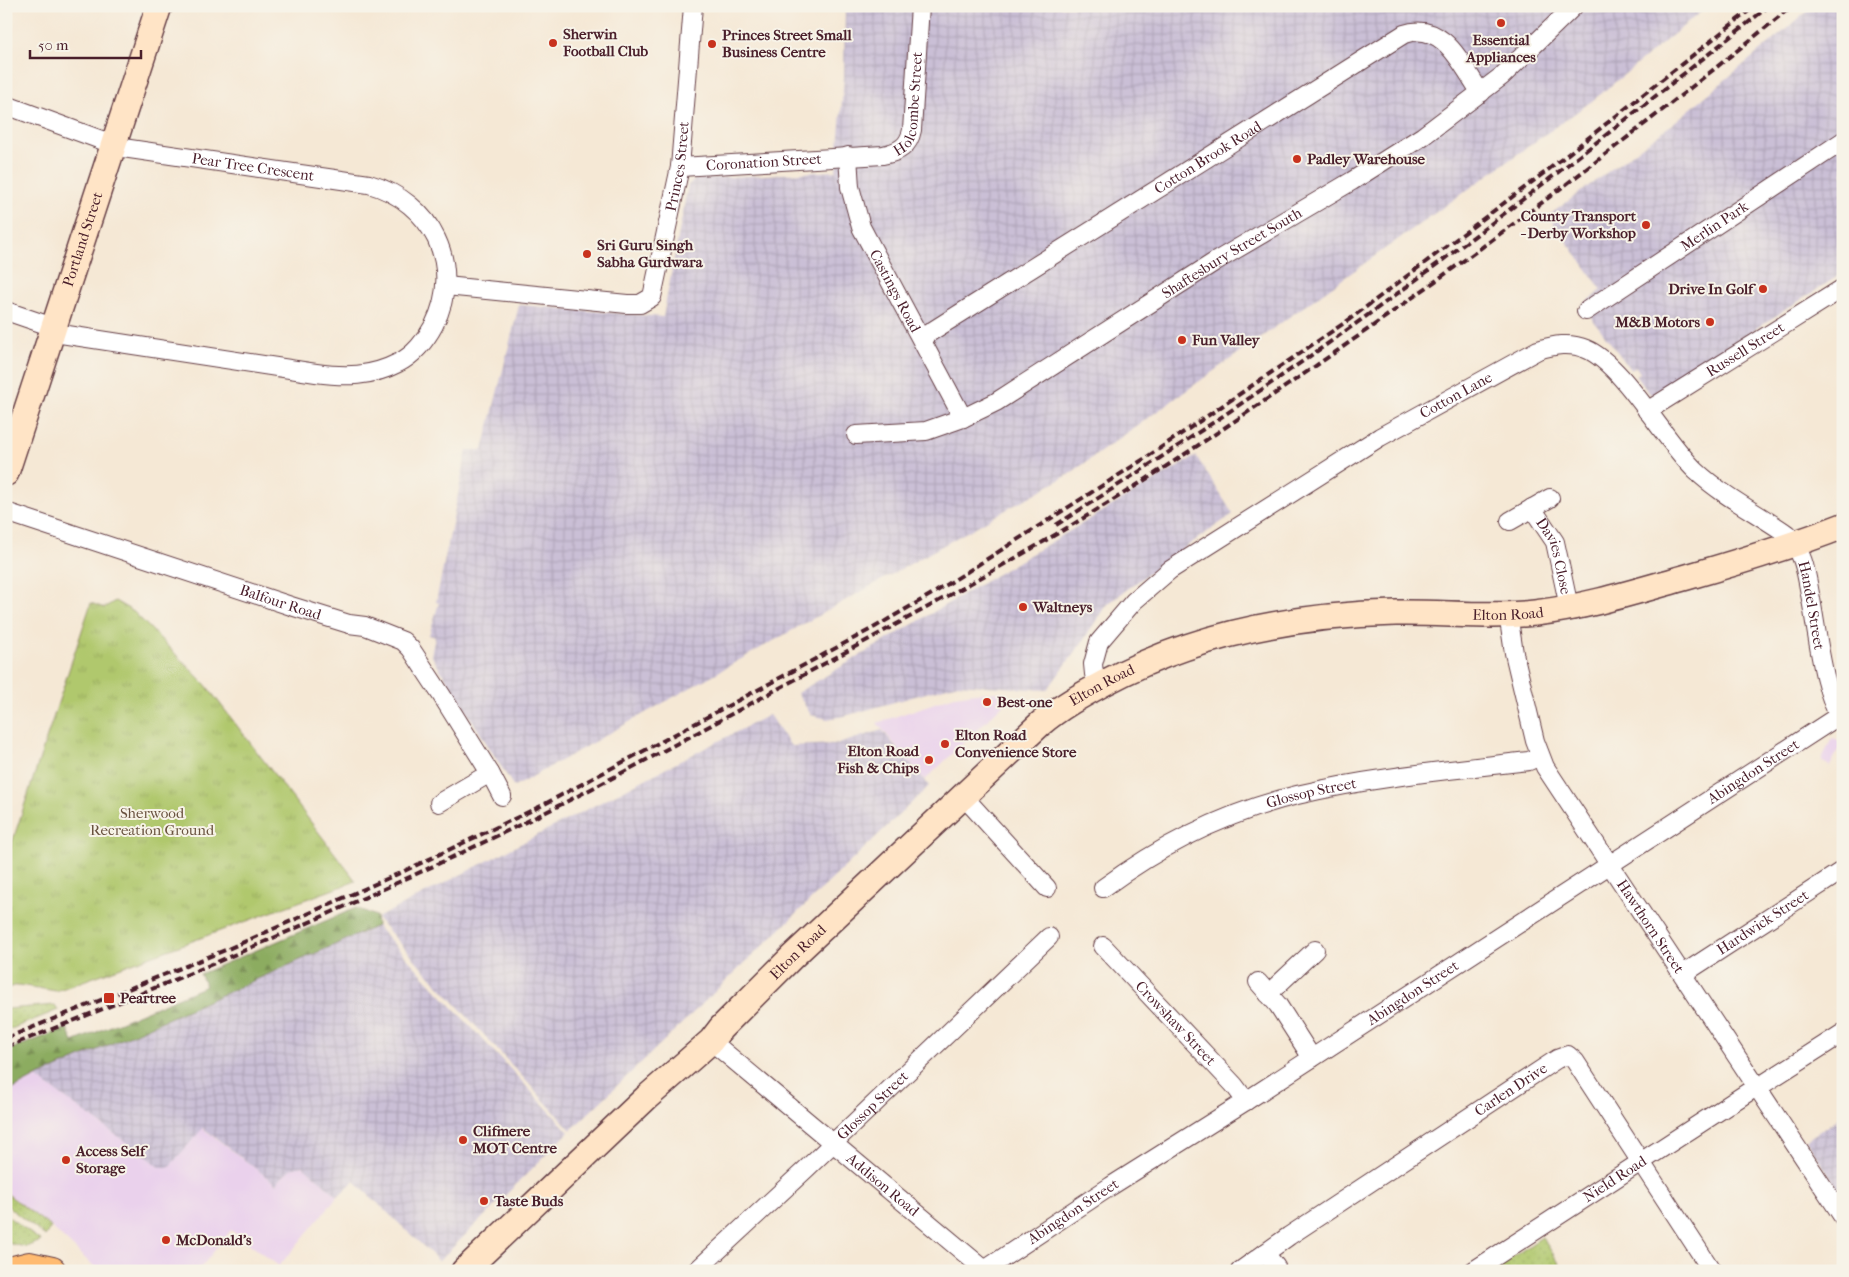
<svg xmlns="http://www.w3.org/2000/svg" width="1849" height="1277" font-family="'IM FELL French Canon',serif">
<defs>
<pattern id="industrial-grid" width="8" height="8" patternUnits="userSpaceOnUse" patternTransform="scale(1.25)"><rect width="8" height="8" fill="#cabfd6"/><path d="M0 4h8M4 0v8" fill="none" stroke="#afa4b8"/></pattern>
<pattern id="grass-dots" width="8" height="8" patternUnits="userSpaceOnUse" patternTransform="scale(1.25)"><rect width="8" height="8" fill="#b0c86d"/><path d="M2 2h.1M6 6h.1" fill="none" stroke="#99ab5f" stroke-width="1.8" stroke-linecap="round"/></pattern>
<pattern id="forest-firs" width="22" height="20" patternUnits="userSpaceOnUse" patternTransform="scale(1.25)"><rect width="22" height="20" fill="#8cac60"/><path d="M5 1l3.5 6h-7zM16 11l3.5 6h-7z" fill="#748b4f"/></pattern>
<pattern id="park-tufts" width="24" height="20" patternUnits="userSpaceOnUse" patternTransform="scale(1.25)"><rect width="24" height="20" fill="#b0c86d"/><path d="M3 7l-1-3M5 7V3M7 7l1-3M15 17l-1-3M17 17v-4M19 17l1-3" fill="none" stroke="#99ab5f"/></pattern>
</defs>
<rect width="100%" height="100%" fill="#f7f3e8"/>
<filter id="ink" filterUnits="userSpaceOnUse"><feTurbulence type="fractalNoise" baseFrequency=".02" numOctaves="2"/><feDisplacementMap in="SourceGraphic" scale="10" xChannelSelector="R" yChannelSelector="G"/><feConvolveMatrix kernelMatrix="1 2 1 2 8 2 1 2 1" color-interpolation-filters="sRGB"/></filter>
<filter id="wash" filterUnits="userSpaceOnUse"><feTurbulence type="fractalNoise" baseFrequency=".0096" numOctaves="4" result="noise"/><feDisplacementMap in="SourceGraphic" scale="20" xChannelSelector="R" yChannelSelector="G"/><feGaussianBlur stdDeviation="1.12" result="paint"/><feColorMatrix in="noise" values="0 0 0 0 0 0 0 0 0 0 0 0 0 0 0 0 0 1.4 0 .05"/><feComposite in="paint" operator="in"/></filter>
<g filter="url(#wash)">
<rect width="100%" height="100%" fill="#f5e8d5"/>
<path fill="#ead1ec" d="M 1001,692 L 1008,700 L 925,780 L 877,723 L 955,696 L 975,693 Z
M 1832,738 L 1842,743 L 1830,766 L 1821,761 Z
M 36,1077 L 160,1167 L 169,1167 L 202,1128 L 276,1184 L 290,1169 L 303,1166 L 338,1196 L 279,1266 L 231,1230 L 198,1271 L 99,1271 L 51,1227 L 6,1192 L 6,1093 Z"/>
<path fill="url(#industrial-grid)" d="M 845,6 L 944,7 L 1708,6 L 1592,101 L 1068,475 L 514,787 L 431,655 L 435,637 L 429,635 L 439,603 L 436,602 L 467,450 L 483,450 L 519,305 L 663,317 L 688,185 L 696,179 L 836,171 L 844,77 Z
M 1814,6 L 1843,6 L 1843,273 L 1651,395 L 1636,376 L 1640,373 L 1636,367 L 1631,370 L 1582,305 L 1602,290 L 1548,216 L 1671,125 Z
M 1196,456 L 1233,514 L 1164,562 L 1106,605 L 1081,644 L 1047,690 L 958,684 L 845,716 L 827,719 L 811,715 L 797,693 Z
M 769,715 L 791,746 L 838,744 L 882,730 L 929,786 L 571,1130 L 377,918 Z
M 377,926 L 569,1132 L 439,1261 L 354,1181 L 338,1196 L 303,1166 L 290,1169 L 276,1184 L 203,1128 L 169,1167 L 160,1167 L 36,1077 Z
M 1843,1116 L 1843,1196 L 1806,1140 Z"/>
<path fill="url(#grass-dots)" stroke="#7d744c" d="M 55,1005 L 58,1010 L 6,1031 L 6,1009 Z
M 6,1193 L 51,1227 L 45,1236 L 6,1205 Z
M 6,1215 L 41,1241 L 26,1247 L 6,1243 Z
M 1542,1237 L 1564,1271 L 1492,1271 Z"/>
<path fill="url(#forest-firs)" stroke="#6b6646" d="M 356,908 L 376,916 L 377,926 L 36,1077 L 6,1093 L 6,1051 L 67,1028 L 73,1042 L 206,986 L 200,974 Z"/>
<path fill="url(#park-tufts)" stroke="#7d744c" d="M 115,601 L 134,612 L 205,684 L 356,881 L 56,991 L 19,985 L 6,988 L 6,861 L 91,603 L 104,608 Z"/>
</g>
<g filter="url(#ink)">
<g fill="none" stroke-linecap="round" stroke-linejoin="round">
<g stroke="#643d44" stroke-width="20">
<g id="street">
<path id="s1" d="M 6,105 L 123,148 L 369,184 C 432,202 464,265 434,325 C 426,340 413,356 398,363 C 371,377 345,377 316,373 L 61,334 L 47,325 L 6,311"/>
<path id="s2" d="M 848,156 L 850,187 L 861,227 L 963,418"/>
<path id="s3" d="M 680,167 L 883,155 C 899,152 909,146 912,130 L 920,6"/>
<path id="s4" d="M 446,286 L 627,304 L 640,304 L 652,297 L 680,167 L 693,6"/>
<path id="s5" d="M 1586,311 L 1843,141"/>
<path id="s6" d="M 921,338 L 1404,34 C 1444,20 1462,66 1481,93"/>
<path id="s7" d="M 1647,411 L 1843,288"/>
<path id="s8" d="M 856,435 L 926,431 L 963,418 L 996,402 L 1216,261 L 1352,181 L 1423,136 L 1502,76 L 1574,6"/>
<path id="s9" d="M 1532,508 L 1555,542 L 1569,607"/>
<path id="s10" d="M 6,512 L 291,606 L 349,624 L 365,626 L 403,641 L 411,649 L 442,696 L 490,773 L 502,796"/>
<path d="M 1510,521 L 1550,498"/>
<path id="s11" d="M 1508,614 L 1514,653 L 1535,741 L 1545,767 L 1843,1217"/>
<path id="s12" d="M 1100,685 L 1094,674 L 1093,664 L 1099,642 L 1134,601 L 1170,570 L 1380,437 L 1538,350 C 1554,345 1570,342 1586,349 C 1623,364 1664,441 1696,471 C 1723,496 1757,513 1787,534 C 1803,551 1806,571 1810,594 C 1818,634 1822,689 1843,724"/>
<path d="M 963,796 L 1047,888"/>
<path d="M 439,803 L 490,773"/>
<path id="s13" d="M 1103,888 C 1160,846 1227,812 1297,795 C 1372,777 1452,770 1529,761 L 1540,756"/>
<path id="s14" d="M 1103,946 L 1234,1085 L 1246,1101"/>
<path id="s15" d="M 1683,974 L 1843,870"/>
<path d="M 1258,982 L 1278,1005 L 1312,1058"/>
<path d="M 1268,994 L 1315,950"/>
<path id="s16" d="M 711,1041 L 986,1271"/>
<path d="M 1757,1088 L 1843,1033"/>
<path d="M 1265,1253 L 1276,1267"/>
<path id="s17" d="M 696,1271 L 806,1169 L 1049,937"/>
<path id="s18" d="M 983,1271 L 1111,1186 L 1246,1101 L 1843,713"/>
<path id="s19" d="M 1240,1271 L 1289,1236 L 1557,1059 L 1568,1055 L 1575,1061 L 1712,1271"/>
<path id="s20" d="M 1473,1271 L 1756,1087"/>
</g>
</g>
<g stroke="#643d44" stroke-width="28">
<g id="secondary">
<path id="s21" d="M 6,473 L 159,6"/>
<path id="s22" d="M 464,1271 L 646,1098 L 711,1041 L 721,1028 L 792,957 L 1040,724 C 1060,707 1082,695 1104,683 C 1194,634 1294,615 1396,613 C 1442,612 1489,618 1535,613 C 1587,607 1637,591 1687,577 C 1739,562 1792,546 1843,526"/>
</g>
</g>
<g stroke="#643d44" stroke-width="30">
<path id="highway" d="M 9,1271 L 29,1266 L 52,1271"/>
</g>
<use href="#street" stroke="#fff" stroke-width="18"/>
<use href="#secondary" stroke="#ffe4c6" stroke-width="25"/>
<use href="#highway" stroke="#ffbb71" stroke-width="28"/>
<path stroke="#4a1f2b" stroke-width="4" stroke-dasharray="8 4" stroke-linecap="butt" d="M 1056,525 C 1157,461 1256,395 1354,325 C 1496,223 1632,115 1769,6
M 6,1038 L 228,949 L 400,873 L 541,806 L 875,627 L 937,591 L 1147,457 L 1350,319 L 1544,173 L 1755,6
M 6,1047 C 188,977 367,900 542,814 C 632,769 720,720 809,672 C 928,607 1048,543 1162,469 C 1380,327 1591,171 1792,6"/>
</g>
</g>
<g fill="#c8321e" stroke="#f7f3e8" stroke-width="2">
<circle cx="1501" cy="23" r="5"/>
<circle cx="553" cy="43" r="5"/>
<circle cx="712" cy="44" r="5"/>
<circle cx="1297" cy="159" r="5"/>
<circle cx="1646" cy="225" r="5"/>
<circle cx="587" cy="254" r="5"/>
<circle cx="1763" cy="289" r="5"/>
<circle cx="1710" cy="322" r="5"/>
<circle cx="1182" cy="340" r="5"/>
<circle cx="1023" cy="607" r="5"/>
<circle cx="987" cy="702" r="5"/>
<circle cx="945" cy="744" r="5"/>
<circle cx="929" cy="760" r="5"/>
<rect x="103" y="992" width="12" height="12" rx="2.5"/>
<circle cx="463" cy="1140" r="5"/>
<circle cx="66" cy="1160" r="5"/>
<circle cx="484" cy="1201" r="5"/>
<circle cx="166" cy="1240" r="5"/>
</g>
<g text-anchor="middle" dominant-baseline="central" stroke-width="4" stroke-linejoin="round" paint-order="stroke">
<g font-size="15" font-weight="bold" fill="#4a1f2b" stroke="#f7f3e8" text-anchor="start">
<text x="563" y="34">Sherwin<tspan x="563" dy="17">Football Club</tspan></text>
<text x="722" y="35">Princes Street Small<tspan x="722" dy="17">Business Centre</tspan></text>
<text x="1501" y="40" text-anchor="middle">Essential<tspan x="1501" dy="17">Appliances</tspan></text>
<text x="1307" y="159">Padley Warehouse</text>
<text x="1636" y="216" text-anchor="end">County Transport<tspan x="1636" dy="17">- Derby Workshop</tspan></text>
<text x="597" y="245">Sri Guru Singh<tspan x="597" dy="17">Sabha Gurdwara</tspan></text>
<text x="1753" y="289" text-anchor="end">Drive In Golf</text>
<text x="1700" y="322" text-anchor="end">M&amp;B Motors</text>
<text x="1192" y="340">Fun Valley</text>
<text x="1033" y="607">Waltneys</text>
<text x="997" y="702">Best-one</text>
<text x="955" y="735">Elton Road<tspan x="955" dy="17">Convenience Store</tspan></text>
<text x="919" y="751" text-anchor="end">Elton Road<tspan x="919" dy="17">Fish &amp; Chips</tspan></text>
<text x="120" y="998">Peartree</text>
<text x="473" y="1131">Clifmere<tspan x="473" dy="17">MOT Centre</tspan></text>
<text x="76" y="1151">Access Self<tspan x="76" dy="17">Storage</tspan></text>
<text x="494" y="1201">Taste Buds</text>
<text x="176" y="1240">McDonald's</text>
</g>
<g font-size="15" fill="#4a1f2b" stroke="#f7f3e8">
<text stroke="none"><textPath href="#s3" startOffset="269">Holcombe Street</textPath></text>
<text stroke="none"><textPath href="#s6" startOffset="339">Cotton Brook Road</textPath></text>
<text stroke="none"><textPath href="#s3" startOffset="84">Coronation Street</textPath></text>
<text stroke="none"><textPath href="#s4" startOffset="342">Princes Street</textPath></text>
<text stroke="none"><textPath href="#s1" startOffset="256">Pear Tree Crescent</textPath></text>
<text stroke="none"><textPath href="#s5" startOffset="154">Merlin Park</textPath></text>
<text stroke="none"><textPath href="#s21" startOffset="246">Portland Street</textPath></text>
<text stroke="none"><textPath href="#s8" startOffset="425">Shaftesbury Street South</textPath></text>
<text stroke="none"><textPath href="#s2" startOffset="145">Castings Road</textPath></text>
<text stroke="none"><textPath href="#s7" startOffset="116">Russell Street</textPath></text>
<text stroke="none"><textPath href="#s12" startOffset="482">Cotton Lane</textPath></text>
<text stroke="none"><textPath href="#s9" startOffset="54">Davies Close</textPath></text>
<text stroke="none"><textPath href="#s10" startOffset="289">Balfour Road</textPath></text>
<text stroke="none"><textPath href="#s12" startOffset="978">Handel Street</textPath></text>
<text stroke="none"><textPath href="#s22" startOffset="1286">Elton Road</textPath></text>
<text stroke="none"><textPath href="#s22" startOffset="868">Elton Road</textPath></text>
<text stroke="none"><textPath href="#s18" startOffset="918">Abingdon Street</textPath></text>
<text stroke="none"><textPath href="#s13" startOffset="231">Glossop Street</textPath></text>
<text stroke="none"><textPath href="#s15" startOffset="95">Hardwick Street</textPath></text>
<text stroke="none"><textPath href="#s11" startOffset="349">Hawthorn Street</textPath></text>
<text stroke="none"><textPath href="#s22" startOffset="462">Elton Road</textPath></text>
<text stroke="none"><textPath href="#s18" startOffset="512">Abingdon Street</textPath></text>
<text stroke="none"><textPath href="#s14" startOffset="106">Crowshaw Street</textPath></text>
<text stroke="none"><textPath href="#s19" startOffset="326">Carlen Drive</textPath></text>
<text stroke="none"><textPath href="#s17" startOffset="242">Glossop Street</textPath></text>
<text stroke="none"><textPath href="#s20" startOffset="169">Nield Road</textPath></text>
<text stroke="none"><textPath href="#s16" startOffset="224">Addison Road</textPath></text>
<text stroke="none"><textPath href="#s18" startOffset="108">Abingdon Street</textPath></text>
</g>
<g font-size="15" fill="#69523f" stroke="#f7f3e8">
<text x="152" y="813">Sherwood<tspan x="152" dy="17">Recreation Ground</tspan></text>
</g>
</g>
<rect width="1849" height="1277" fill="none" stroke="#f7f3e8" stroke-width="25"/>
<path d="M30 50v8h111v-8" fill="none" stroke="#4a1f2b" stroke-width="2.5"/>
<text x="38" y="50" font-size="15" fill="#4a1f2b" stroke="#f7f3e8" stroke-width="4" paint-order="stroke">50 m</text>
</svg>
